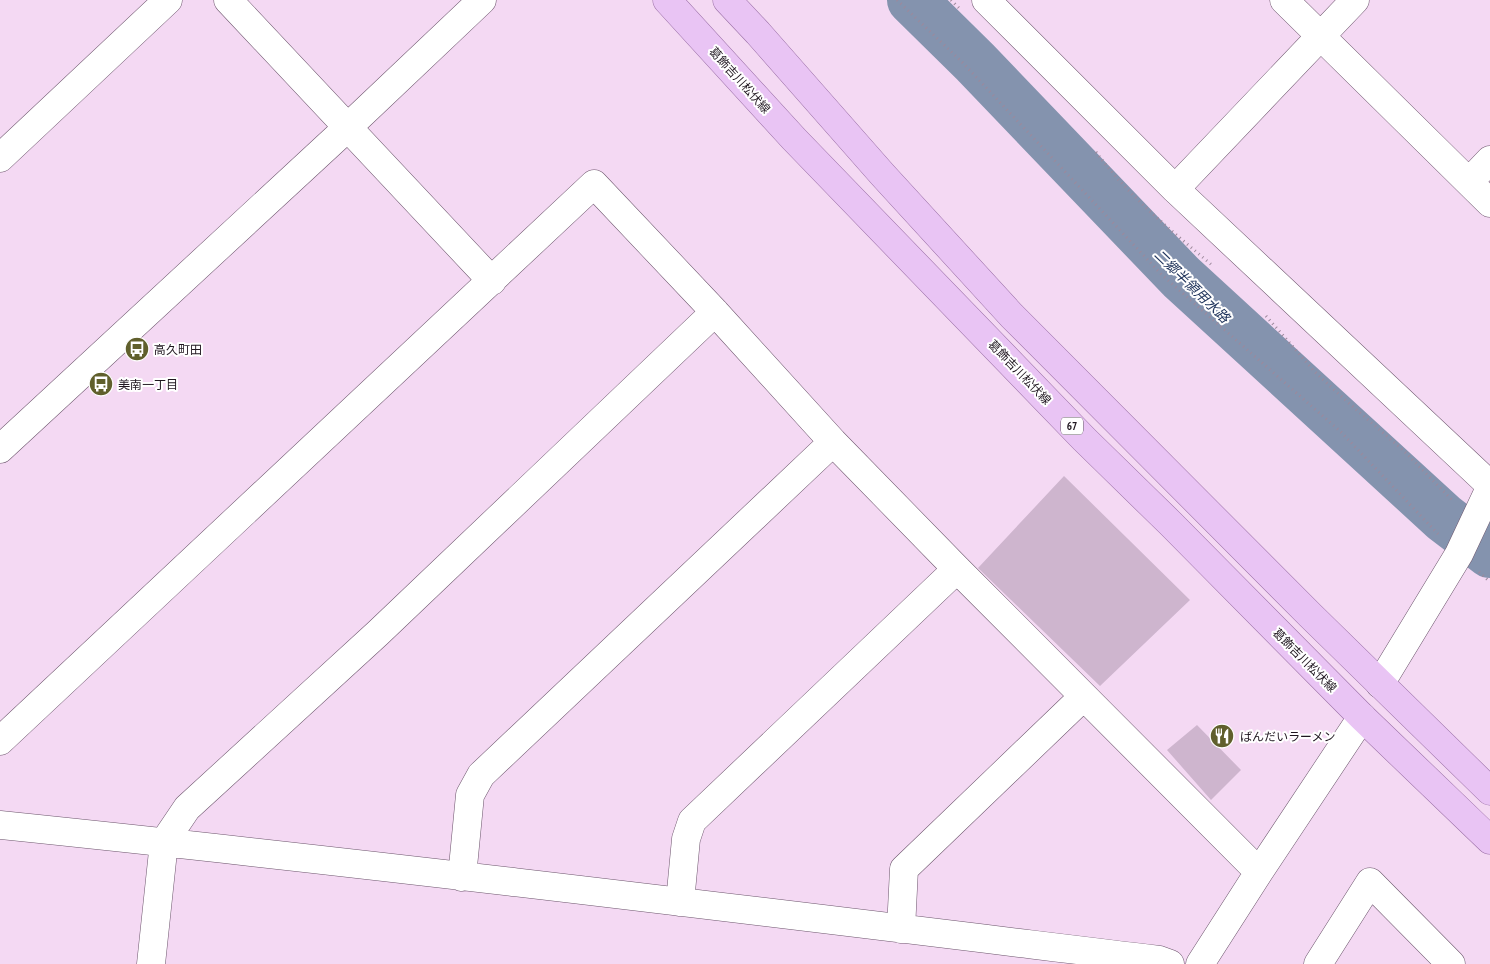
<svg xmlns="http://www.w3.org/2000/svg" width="1490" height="964" font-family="'PT Sans Narrow','Noto Sans JP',sans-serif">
<rect width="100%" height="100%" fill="#f4d9f3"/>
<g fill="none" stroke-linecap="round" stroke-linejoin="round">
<path stroke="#8493ae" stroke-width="50" d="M 912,0 L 975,62 L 1181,277 L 1444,518 L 1490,553"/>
</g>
<path fill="#ceb5ce" d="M 1064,476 L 1190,600 L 1100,686 L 978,568 Z
M 1197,725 L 1241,770 L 1211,800 L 1167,750 Z"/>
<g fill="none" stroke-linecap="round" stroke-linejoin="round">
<g stroke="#6c556c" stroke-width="29">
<path id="minor" d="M 228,0 L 492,281
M 986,0 L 1175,189 L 1490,485
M 1284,0 L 1490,203
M 0,158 L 168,0
M 1469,182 L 1490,160
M 1175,189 L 1355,0
M 0,449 L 347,128 L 482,0
M 1380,684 L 1459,554 L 1490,488
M 0,741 L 594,184 L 715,312 L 833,442 L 957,569 L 1259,872
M 0,825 C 387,865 773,913 1159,960 L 1170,964
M 462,877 L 470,795 L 481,775 L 833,442
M 680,902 L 686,839 L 692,821 L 957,569
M 901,929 L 904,869 L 1083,697
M 151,964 L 164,842 L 187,808 L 378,633 L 715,312
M 1200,964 L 1259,872 L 1362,717
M 1318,964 L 1370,882 L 1451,964"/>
</g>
<g stroke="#996ea5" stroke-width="29">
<path id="major" d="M 667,0 L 794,139 L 1084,439 L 1171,524 L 1362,717 L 1490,840
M 727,0 L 758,33 L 882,174 L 1012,316 L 1310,615 L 1490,791"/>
</g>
<path stroke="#9d899c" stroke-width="3" stroke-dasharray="1 4" stroke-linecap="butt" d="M 897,0 L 963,63 L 1162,275 L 1341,432 L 1438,534
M 951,0 L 959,8
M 1096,152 C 1129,197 1171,230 1213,266
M 1266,316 L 1315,372 L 1343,398 L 1404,451 L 1454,502
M 1479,572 L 1490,582"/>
<use href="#minor" stroke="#fff" stroke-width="28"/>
<use href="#major" stroke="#e9c4f4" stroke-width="28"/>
</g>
<defs>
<g id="bus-disc" transform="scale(1.25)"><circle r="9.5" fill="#605f2c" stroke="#fff"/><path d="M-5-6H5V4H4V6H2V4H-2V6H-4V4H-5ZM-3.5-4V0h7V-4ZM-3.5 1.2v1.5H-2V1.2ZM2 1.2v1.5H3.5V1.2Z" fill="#fff"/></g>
<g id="restaurant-disc" transform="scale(1.25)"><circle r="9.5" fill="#605f2c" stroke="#fff"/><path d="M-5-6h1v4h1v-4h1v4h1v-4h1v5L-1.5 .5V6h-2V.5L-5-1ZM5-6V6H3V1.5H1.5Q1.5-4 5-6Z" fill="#fff"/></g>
</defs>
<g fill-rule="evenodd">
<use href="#bus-disc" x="137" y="349"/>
<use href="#bus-disc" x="101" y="384"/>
<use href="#restaurant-disc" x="1222" y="736"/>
</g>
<g text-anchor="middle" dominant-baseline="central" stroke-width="4" stroke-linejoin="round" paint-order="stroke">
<rect fill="#fff" stroke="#625c62" stroke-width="1" x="1061" y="417.5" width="22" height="17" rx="4"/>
<g font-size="11" font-weight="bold" fill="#1f161f">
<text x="1072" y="426">67</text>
</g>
<g font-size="12" fill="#1f161f" stroke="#fff">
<text transform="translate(740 80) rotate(48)">葛飾吉川松伏線</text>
<text transform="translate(1020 372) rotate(46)">葛飾吉川松伏線</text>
<text transform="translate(1305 660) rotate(45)">葛飾吉川松伏線</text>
</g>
<g font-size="12" fill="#1f161f" stroke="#fff" text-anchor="start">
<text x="154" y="349">高久町田</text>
<text x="118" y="384">美南一丁目</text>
<text x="1240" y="736">ばんだいラーメン</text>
</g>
<g font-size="14" font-style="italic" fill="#22365d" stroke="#fff">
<text transform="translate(1192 286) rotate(44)">二郷半領用水路</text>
</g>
</g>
</svg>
